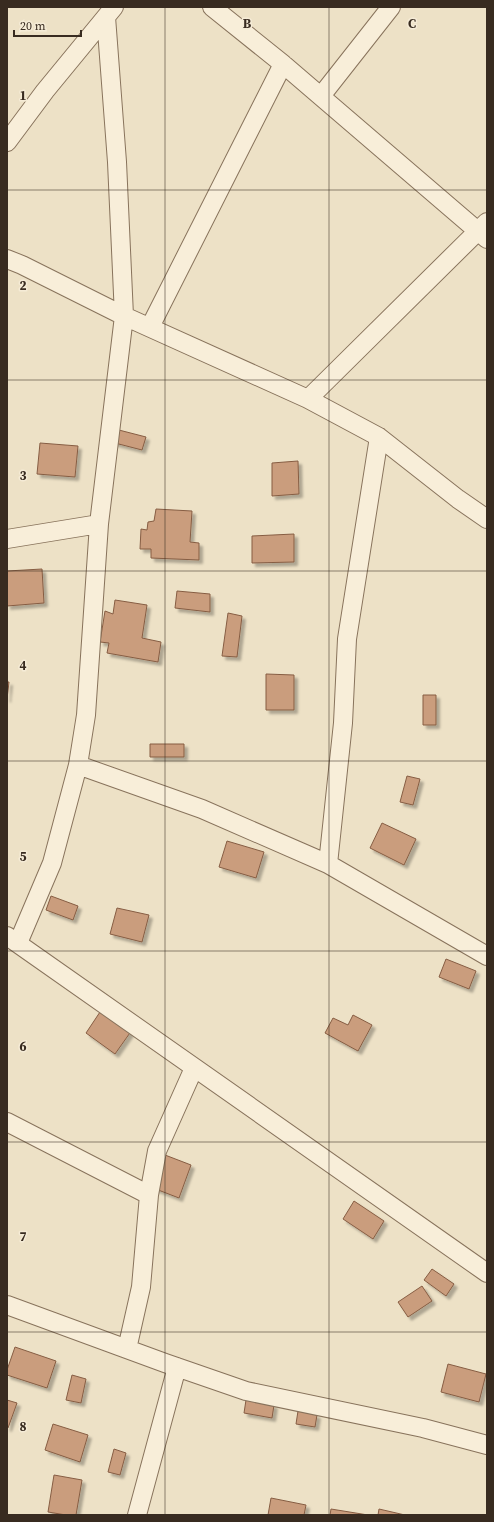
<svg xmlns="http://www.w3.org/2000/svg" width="494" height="1522" font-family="'Source Serif 4',serif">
<defs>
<filter id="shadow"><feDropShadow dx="3.5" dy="3.5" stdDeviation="1" flood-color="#0004"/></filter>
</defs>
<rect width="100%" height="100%" fill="#ede1c6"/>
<path fill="#ca9d7d" stroke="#865d43" filter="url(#shadow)" d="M 115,429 L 146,437 L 142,450 L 111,442 Z
M 40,443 L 78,446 L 75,477 L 37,474 Z
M 298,461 L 299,494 L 272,496 L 272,463 Z
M 156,509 L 192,511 L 190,542 L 199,543 L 199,560 L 151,558 L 151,549 L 140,549 L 141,529 L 147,530 L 148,522 L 154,521 Z
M 294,534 L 294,562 L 252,563 L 252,536 Z
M 42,569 L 44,603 L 7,606 L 7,571 Z
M 177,591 L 210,594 L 210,612 L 175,608 Z
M 115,600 L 147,605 L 142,638 L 161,642 L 158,662 L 107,653 L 109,643 L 100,642 L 105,611 L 113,614 Z
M 228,613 L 242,616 L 237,657 L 222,656 Z
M 266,674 L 294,675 L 294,710 L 266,710 Z
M 7,682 L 9,682 L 7,699 Z
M 423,695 L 436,695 L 436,725 L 423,725 Z
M 150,744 L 184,744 L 184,757 L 150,757 Z
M 407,776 L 420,779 L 413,805 L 400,802 Z
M 382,823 L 416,839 L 404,865 L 370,848 Z
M 227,841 L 264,852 L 256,878 L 219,867 Z
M 51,896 L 78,906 L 73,920 L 46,910 Z
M 117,908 L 149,915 L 142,942 L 110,934 Z
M 446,959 L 476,971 L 469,989 L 439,977 Z
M 102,1009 L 132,1030 L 115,1054 L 86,1033 Z
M 353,1015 L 372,1025 L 358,1051 L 325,1033 L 333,1018 L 348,1025 Z
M 165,1155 L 191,1165 L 179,1198 L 153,1188 Z
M 354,1201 L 384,1221 L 373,1239 L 343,1219 Z
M 432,1269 L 454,1284 L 446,1296 L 424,1280 Z
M 422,1286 L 432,1301 L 408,1317 L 398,1302 Z
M 15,1347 L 56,1361 L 47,1388 L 7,1375 L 7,1370 Z
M 448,1364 L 486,1374 L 479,1402 L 441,1392 Z
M 72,1375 L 86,1379 L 81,1403 L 66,1400 Z
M 7,1400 L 17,1403 L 8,1428 L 7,1428 Z
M 246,1400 L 274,1405 L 272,1418 L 244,1413 Z
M 298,1411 L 317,1415 L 315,1427 L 296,1424 Z
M 53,1424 L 88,1435 L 80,1462 L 45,1450 Z
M 114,1449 L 126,1453 L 120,1475 L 108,1472 Z
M 54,1475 L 82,1480 L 76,1515 L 66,1515 L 48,1512 Z
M 271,1498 L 306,1505 L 304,1515 L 268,1515 Z
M 331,1509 L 368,1515 L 330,1515 Z
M 379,1509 L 405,1515 L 378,1515 Z"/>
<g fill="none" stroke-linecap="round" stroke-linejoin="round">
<g stroke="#88735c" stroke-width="20">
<path id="street" d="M 212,7 L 283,64 L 487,239
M 321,96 L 391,7
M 7,142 L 45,91 L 114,7
M 7,259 L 22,265 L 124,316 L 308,399 L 379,437 L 458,499 L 487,519
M 150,327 L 283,64
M 308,399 L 487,222
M 7,539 L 99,524
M 78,765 L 202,809 L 328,864 L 487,956
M 328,864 L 343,723 L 347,639 L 379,437
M 7,936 L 487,1273
M 18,943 L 52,863 L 78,765 L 86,715 L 99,524 L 124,316 L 117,162 L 106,17
M 7,1122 L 149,1195
M 7,1305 L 165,1363 L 246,1391 L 423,1428 L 487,1445
M 127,1349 L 141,1287 L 149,1195 L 157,1151 L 194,1068
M 137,1515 L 177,1367"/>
</g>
<use href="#street" stroke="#f8eed9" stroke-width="18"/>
</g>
<path fill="none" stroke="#382b20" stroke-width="1" stroke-opacity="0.55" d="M 165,7 L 165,1515M 329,7 L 329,1515M 7,190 L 487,190M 7,380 L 487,380M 7,571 L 487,571M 7,761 L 487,761M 7,951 L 487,951M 7,1142 L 487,1142M 7,1332 L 487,1332"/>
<g font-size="13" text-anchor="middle" font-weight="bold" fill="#382b20" stroke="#f5ebd6" stroke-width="3" stroke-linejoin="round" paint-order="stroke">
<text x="247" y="28">B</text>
<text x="412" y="28">C</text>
<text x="23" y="100">1</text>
<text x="23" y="290">2</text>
<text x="23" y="480">3</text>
<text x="23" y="670">4</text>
<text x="23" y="861">5</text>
<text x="23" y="1051">6</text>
<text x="23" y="1241">7</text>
<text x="23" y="1431">8</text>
</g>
<rect width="494" height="1522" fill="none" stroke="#382b20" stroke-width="16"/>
<path d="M14 30v6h67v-6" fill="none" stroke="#382b20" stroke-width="2"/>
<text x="20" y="30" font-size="12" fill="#382b20" stroke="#f5ebd6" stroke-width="3" paint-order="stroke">20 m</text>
</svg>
